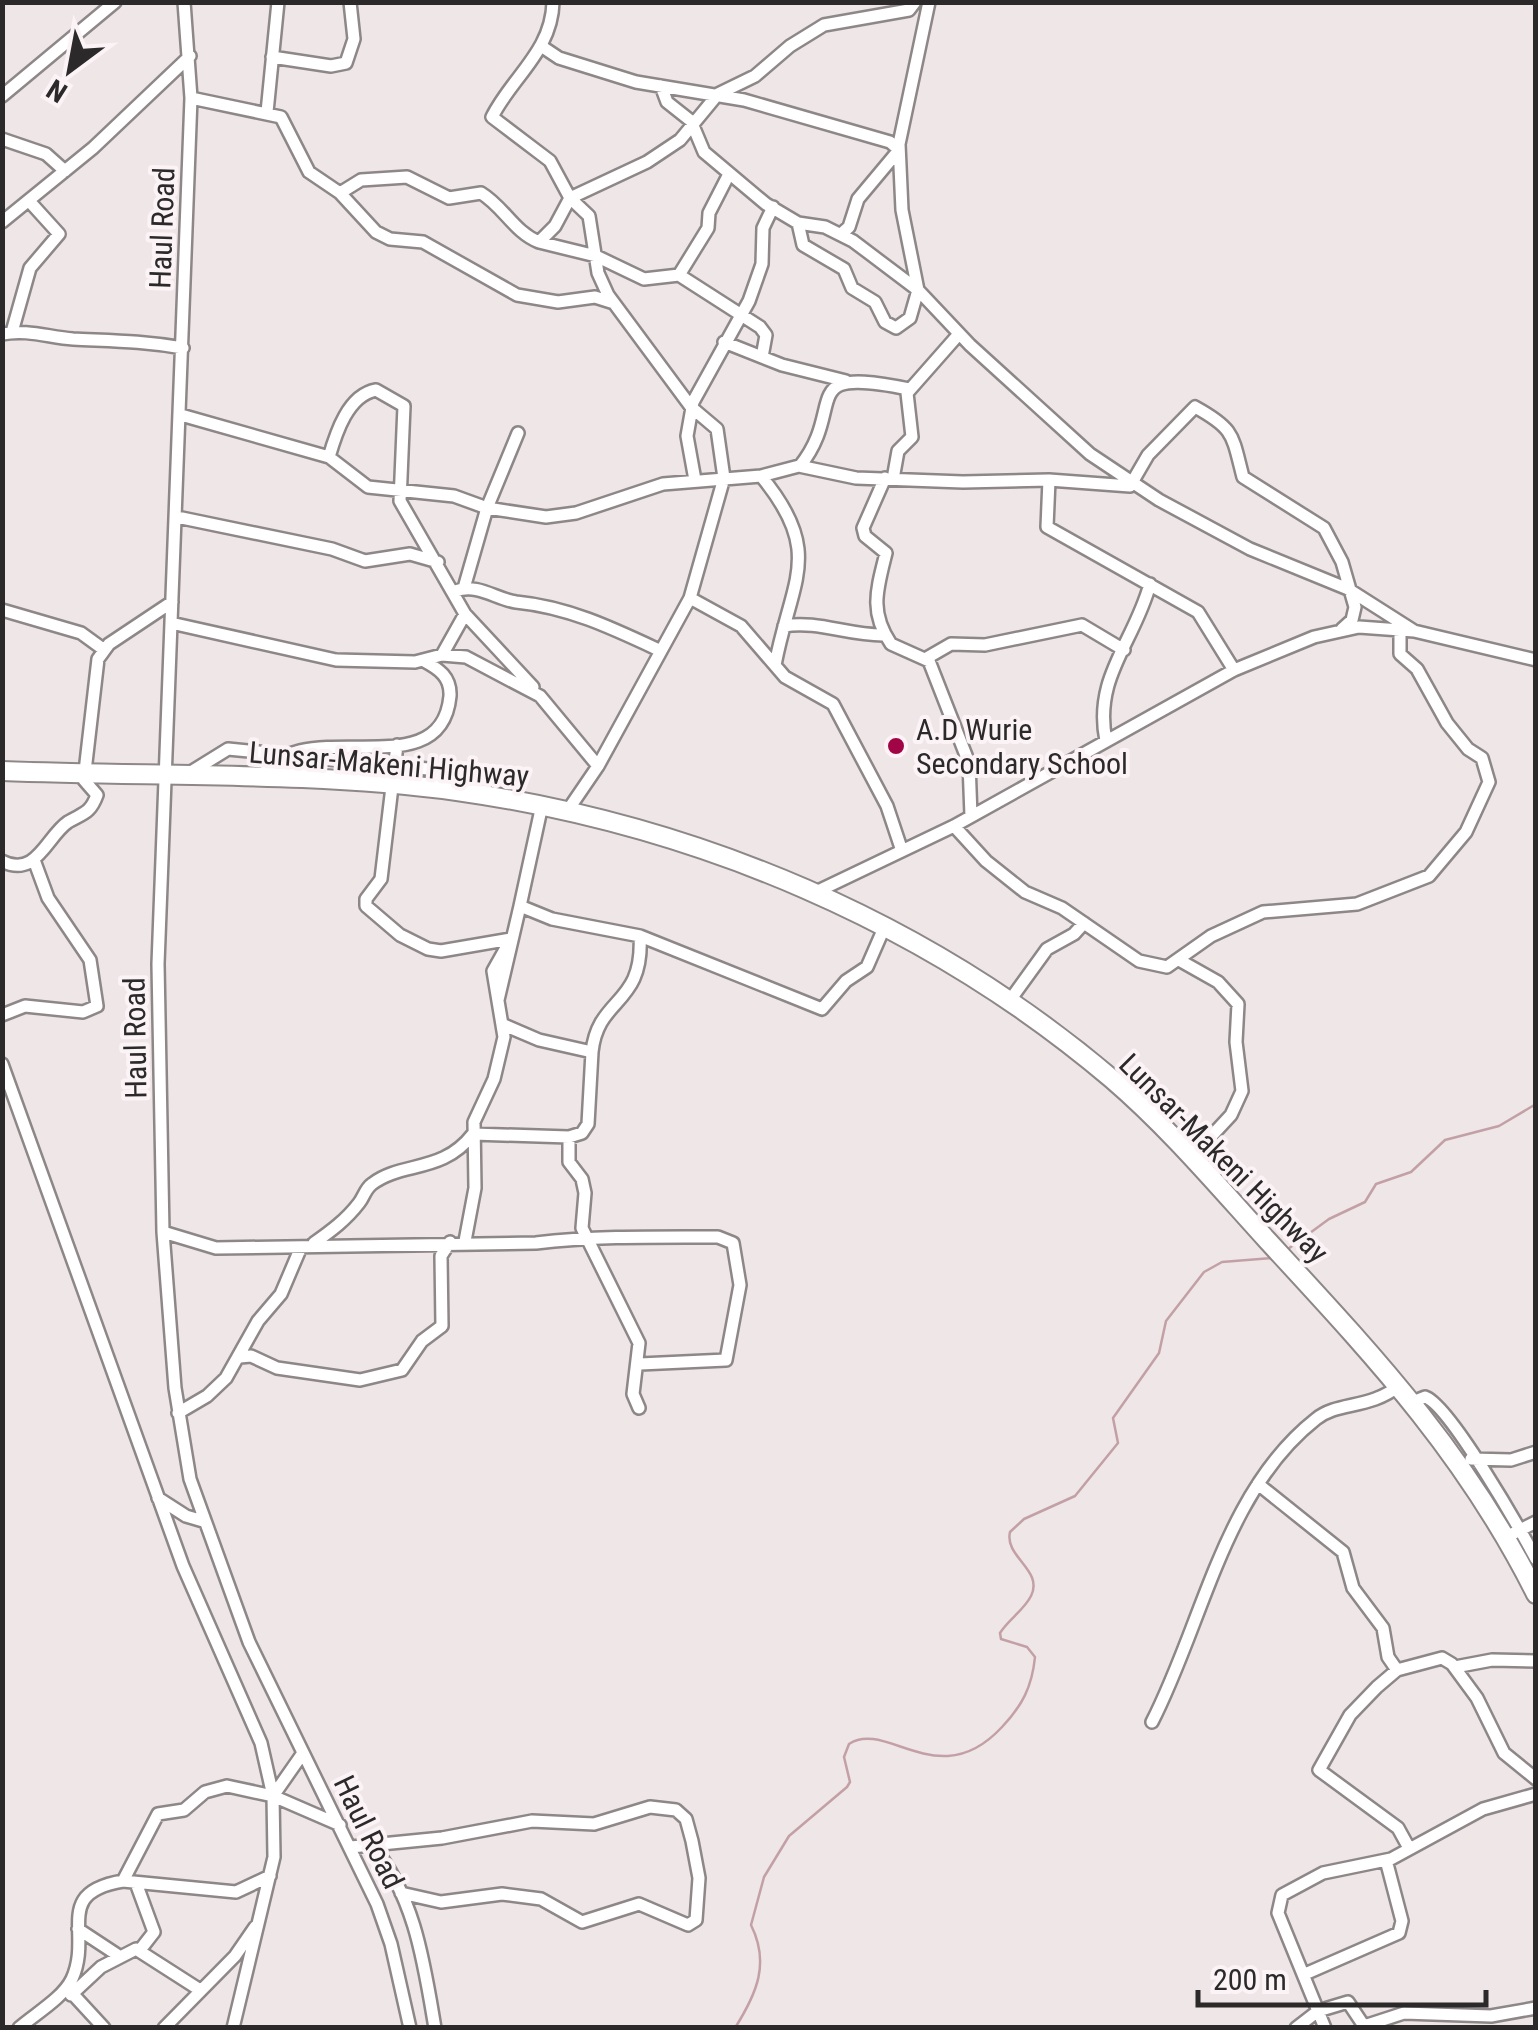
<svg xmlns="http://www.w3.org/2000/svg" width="1538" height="2030" font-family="'Roboto Condensed',sans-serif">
<rect width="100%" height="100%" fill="#eee6e7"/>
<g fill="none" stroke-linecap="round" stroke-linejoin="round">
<path stroke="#c3a0a6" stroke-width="2.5" d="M 1288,1249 L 1329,1219 L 1365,1202 L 1376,1184 L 1411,1172 L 1445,1140 L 1499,1126 L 1536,1104
M 735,2028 C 757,1993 770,1963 751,1925 L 764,1877 L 789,1836 L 847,1787 L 850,1782 L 844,1757 L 849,1744 C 887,1719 939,1795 1002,1727 C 1022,1706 1032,1687 1035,1657 L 1027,1647 L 1001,1639 L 1000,1633 C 1008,1620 1024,1610 1031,1596 C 1044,1570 1004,1557 1010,1532 L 1024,1519 L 1075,1496 L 1118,1443 L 1113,1418 L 1159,1353 L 1166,1321 L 1204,1272 L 1222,1262 L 1273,1258"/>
<g stroke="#8e8788" stroke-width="16">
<path id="minor" d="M 184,2 L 191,98 L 158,964 L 163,1232 L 175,1388 L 190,1479 L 249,1642 L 377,1904 L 391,1944 L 410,2028
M 929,2 L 899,144 L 902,210 L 918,290 L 970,345 L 1090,454 L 1159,500 L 1250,549 L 1348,589 L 1414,631
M 541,46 L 559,58 L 636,82 L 744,100 L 890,142 L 899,150 L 858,199 L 849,227 L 841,234
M 272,57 L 331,66 L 346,63 L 354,39 L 350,2
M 661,86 L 667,102 L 691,121 L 704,152 L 766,204 L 798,223 L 825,227 L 853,241 L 918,290 L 910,318 L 896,328 L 885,322 L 875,302 L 852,288 L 844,269 L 803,245 L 798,223
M 2,96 L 115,2
M 191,98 L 281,117 L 309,172 L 340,193 L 376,232 L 390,239 L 423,242 L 517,295 L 558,302 L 595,297 L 614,303
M 267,112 L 278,2
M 2,139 L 46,154 L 65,171
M 729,174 L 709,213 L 708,228 L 679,275 L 760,327 L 766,335 L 762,357
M 340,193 L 361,180 L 407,177 L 449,198 L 481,193 C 504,207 514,232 539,242 L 555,226 L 570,198 L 550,161 L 492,117 C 512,77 552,51 553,2
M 570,198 L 589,216 L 598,273 L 608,295 L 691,407 L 717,429 L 724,478 L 690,598 L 598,766
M 570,198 L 647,162 L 680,140 L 718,94 L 755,76 L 790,46 L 824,25 L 909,10 L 915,2
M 2,222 L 93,148 L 190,56
M 539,242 L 596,256 L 644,279 L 679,275
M 12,332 L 30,268 L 59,234 L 30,202
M 2,334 C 27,329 48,337 73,339 C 113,341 142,341 183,348
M 724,342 L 782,365 L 846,381
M 181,415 L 329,457 L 368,487 L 454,496 L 487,508 L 546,517 L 576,513 L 663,484 L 761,476 L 799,466 L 856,478 L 963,482 L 1049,480 L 1047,527 L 1198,612 L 1234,670
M 329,457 C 336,433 348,395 376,390 L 404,406 L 400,501 L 465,614 L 533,687
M 800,466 C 848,406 793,365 909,389
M 761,476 C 825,553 791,580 775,665
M 885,478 L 863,528 L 865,536 L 886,553 C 877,589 869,612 891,644 L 929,661 L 969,763 L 971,816
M 893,479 L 898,451 L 912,437 L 907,393 L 959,334
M 695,480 L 687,436 L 693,402 L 749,301 L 762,264 L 763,228 L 773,207
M 1049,480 L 1130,486 L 1148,455 L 1195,407 C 1235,429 1232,435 1243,477 L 1324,528 L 1342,562 L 1355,607 L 1352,620 L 1342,629
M 177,517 L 332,549 L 365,561 L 410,554 L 438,562
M 464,588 L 487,508 L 518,433
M 455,591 C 479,583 495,599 516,602 C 568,607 612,628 659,650
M 690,598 L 741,626 L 785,677 L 833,704 L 887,806 L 902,851
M 2,610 L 81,633 L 103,649
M 171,623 L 336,660 L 415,662 L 442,655 L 466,657 L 540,696 L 598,766 L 568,810
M 784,626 C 818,620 849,636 885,635
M 442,655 L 465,614
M 925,659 L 951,644 L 985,645 L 1082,625 L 1124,650
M 1106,741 C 1093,677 1134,643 1150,584
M 397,745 L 381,879 L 366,899 L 366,906 L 400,935 L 428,949 L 441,951 L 511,939
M 186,775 L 228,749 L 428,769 L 448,779 L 452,791
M 260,779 C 298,709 441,792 450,696 C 451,677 439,669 424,661
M 542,805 L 520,906 L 552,919 L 640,936 L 822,1009 L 846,981 L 867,967 L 884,928
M 954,826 L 986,861 L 1025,892 L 1062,908 L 1139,961 L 1167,967 L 1211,936 L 1263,912 L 1357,904 L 1429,876 L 1466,832 L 1489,782 L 1482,758 L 1468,749 L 1447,723 L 1417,669 L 1400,654 L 1400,631
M 2,861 C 36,879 47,836 68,822 C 83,813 90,814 97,795 L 84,780 L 98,659 L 109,644 L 172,602
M 816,892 L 954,826 L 1234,670 L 1314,637 L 1359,627 L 1414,631 L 1536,660
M 1179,960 L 1218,982 L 1238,1004 L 1236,1042 L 1242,1091 L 1231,1115 L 1192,1157
M 498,1000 L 520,906
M 1008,1003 L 1047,949 L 1074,934 L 1084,923
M 2,1015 L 25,1006 L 83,1012 L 97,1006 L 90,960 L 48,898 L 34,860
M 504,1025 L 539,1040 L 592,1052 C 598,996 644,1006 640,936
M 2,1064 L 183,1566 L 261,1743 L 273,1796 L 274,1857 L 233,2028
M 569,1137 L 569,1162 L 582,1179 L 585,1193 L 582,1228 L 639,1343 L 633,1394 L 639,1408
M 163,1232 L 216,1248 L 536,1243 C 595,1236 657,1237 718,1237 L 733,1243 L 740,1285 L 726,1360 L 640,1364
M 465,1241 L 475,1188 L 474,1122 L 494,1079 L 504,1037 L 493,971 L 511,939
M 314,1243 C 331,1231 346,1220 359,1203 C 364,1197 365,1189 372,1184 C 402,1161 442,1174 473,1134 L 569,1137 L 582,1133 L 588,1124 L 592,1052
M 240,1357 L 251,1356 L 277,1368 L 360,1380 L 402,1370 L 422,1341 L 442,1326 L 441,1256 L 450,1242
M 1415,1401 L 1425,1397 C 1449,1404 1521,1531 1536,1559
M 178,1413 L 207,1396 L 226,1378 L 258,1321 L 281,1294 L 301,1247
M 1471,1459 L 1511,1460 L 1536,1452
M 1258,1484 L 1343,1552 L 1353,1588 L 1383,1628 L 1388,1657 L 1397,1670
M 158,1498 L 186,1516 L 203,1521
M 1504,1538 L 1536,1522
M 1455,1667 L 1492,1660 L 1536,1661
M 1152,1722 C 1203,1623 1224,1491 1316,1419 C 1338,1401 1369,1410 1400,1385
M 273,1796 L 303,1753
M 371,1844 C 415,1896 424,1963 435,2028
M 351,1847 L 442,1838 L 532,1821 L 594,1824 L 650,1807 L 676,1810 L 686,1819 L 692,1841 L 699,1878 L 696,1920 L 688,1925 L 639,1904 L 582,1922 L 541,1899 L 502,1894 L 441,1902 L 401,1893
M 1409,1848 L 1398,1828 L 1319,1770 L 1350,1715 L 1377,1687 L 1397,1670 L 1442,1658 L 1452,1664 L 1477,1698 L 1504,1753 L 1536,1779
M 123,1881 L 236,1892 L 270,1876
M 136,1883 L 154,1932 L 140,1950
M 78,1929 L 119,1956
M 1305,1974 L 1399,1933 L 1402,1921 L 1386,1860
M 69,1990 L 104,2028
M 71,1995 L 101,1967 L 136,1949 L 200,1990
M 19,2028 C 35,2014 63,1998 72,1979 C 93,1933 52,1893 123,1881 L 158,1814 L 184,1810 L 205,1792 L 227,1786 L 273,1796 L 340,1825
M 164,2028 L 235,1956 L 255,1927
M 1296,2028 L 1318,2011 L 1278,1913 L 1282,1895 L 1323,1873 L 1391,1859 L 1483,1809 L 1536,1794
M 1325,2028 L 1318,2011 L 1348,2002 L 1364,2026 L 1404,2013 L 1491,2016 L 1536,2008"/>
</g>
<g stroke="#8e8788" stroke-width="22">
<path id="primary" d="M 2,771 C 153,777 308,771 457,791 C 697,825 927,922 1112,1079 C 1169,1128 1217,1185 1267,1240 C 1372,1354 1465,1452 1536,1594"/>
</g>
<use href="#minor" stroke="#fff" stroke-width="11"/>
<use href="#primary" stroke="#fff" stroke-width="18"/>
</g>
<circle fill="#a10546" stroke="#fbf3f5" stroke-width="4" cx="896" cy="746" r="10"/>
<g text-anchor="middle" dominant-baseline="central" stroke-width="8" stroke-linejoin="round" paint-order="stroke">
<g font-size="30" fill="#2b2929" stroke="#fbf3f5">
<text transform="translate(162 228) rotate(-88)">Haul Road</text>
<text transform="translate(389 764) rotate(5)">Lunsar-Makeni Highway</text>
<text transform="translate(135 1038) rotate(-91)">Haul Road</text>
<text transform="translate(1224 1158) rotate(45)">Lunsar-Makeni Highway</text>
<text transform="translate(369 1832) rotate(64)">Haul Road</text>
</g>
<g font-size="30" fill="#2b2929" stroke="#fbf3f5" text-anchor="start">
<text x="916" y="729">A.D Wurie<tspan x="916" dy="34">Secondary School</tspan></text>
</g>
</g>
<rect width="1538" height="2030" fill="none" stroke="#2b2929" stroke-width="10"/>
<g transform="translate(70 70) rotate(212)" stroke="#fbf3f5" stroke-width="8" paint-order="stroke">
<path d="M0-8L18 38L0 25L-18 38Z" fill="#2b2929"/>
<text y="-15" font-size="28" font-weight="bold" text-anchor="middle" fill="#2b2929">N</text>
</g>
<path d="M1198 1990v15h288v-15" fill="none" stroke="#2b2929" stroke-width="5"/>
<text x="1213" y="1990" font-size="30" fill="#2b2929" stroke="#fbf3f5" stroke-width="8" paint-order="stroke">200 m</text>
</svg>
